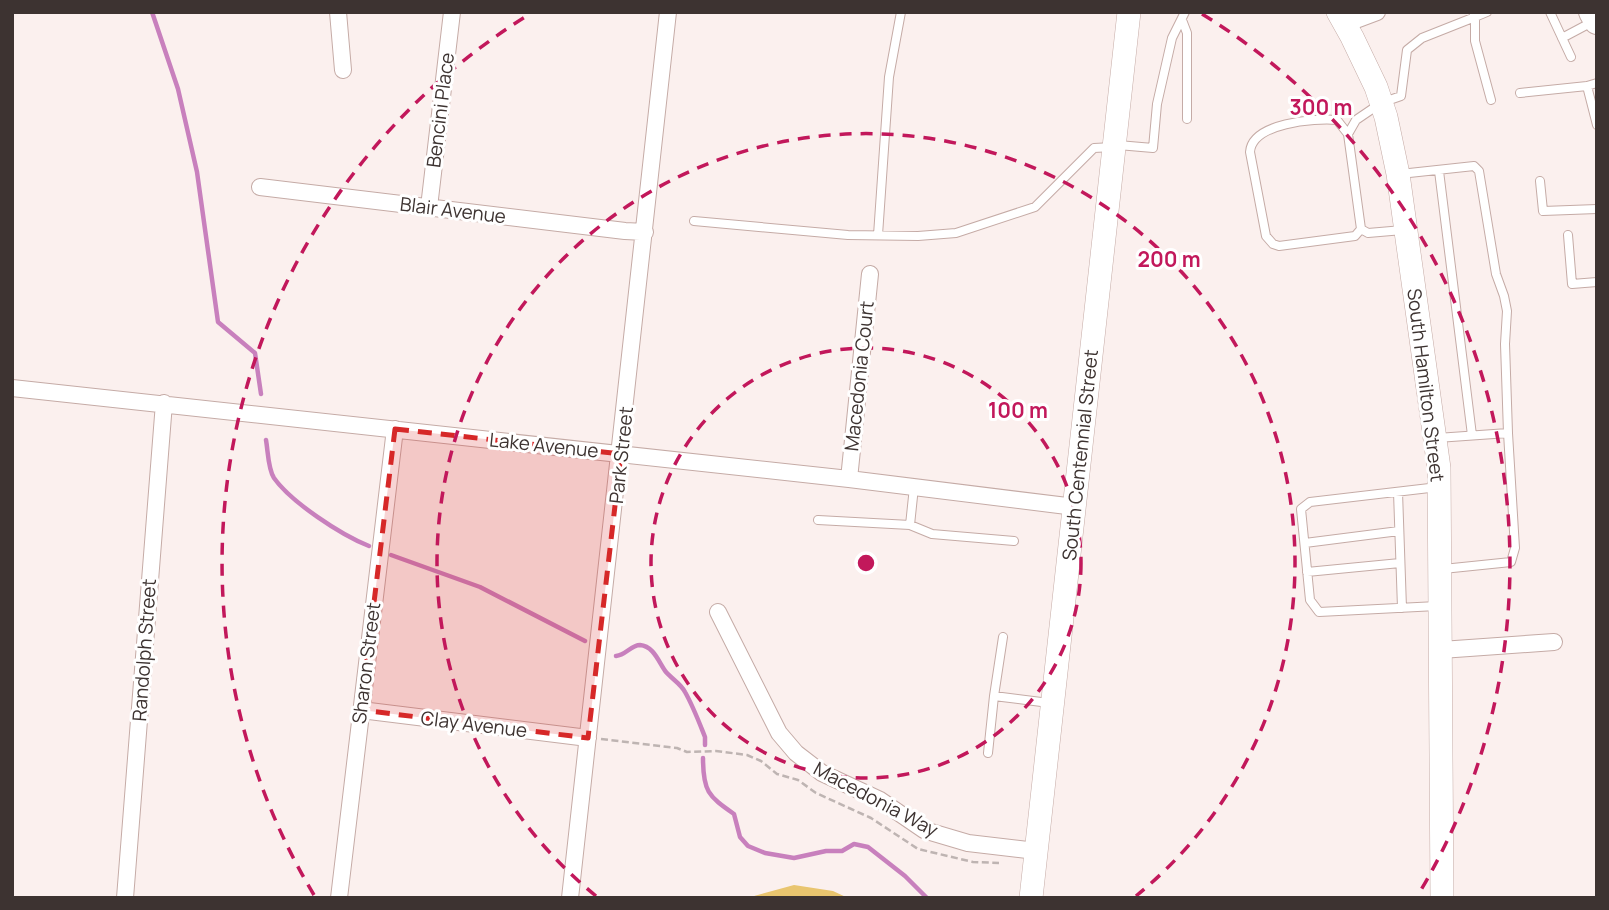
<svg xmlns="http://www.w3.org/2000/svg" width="1609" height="910" font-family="Manrope,sans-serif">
<rect width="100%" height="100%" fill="#fbf0ee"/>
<path fill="#e9c56f" d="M 794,885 L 833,891 L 848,898 L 747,898 Z"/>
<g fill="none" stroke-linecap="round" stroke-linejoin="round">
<path stroke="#c880bd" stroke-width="4.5" d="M 152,12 L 178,89 L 197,172 L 218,322 L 255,353 L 261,394
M 266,440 C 268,451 268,469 274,478 C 291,502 341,535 369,546
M 391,555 L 480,587 L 585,641
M 616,656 C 626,655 631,645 640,645 C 654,646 659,663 666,672 C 672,679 681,684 685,692 C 693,706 699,722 705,737 L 705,745
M 703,758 C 703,791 708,796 734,814 L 740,837 L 748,846 L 765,853 L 794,858 L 826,851 L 842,851 L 854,844 L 868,847 L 905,876 L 927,898"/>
<g stroke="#c5aba6" stroke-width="10">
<path id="lane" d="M 1473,12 L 1475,17 L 1487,12
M 1550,12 L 1571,57
M 1182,20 L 1187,33 L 1187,119
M 1562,38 L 1594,21
M 1587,86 L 1597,125
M 1520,93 L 1587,86 L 1597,83
M 1348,134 L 1337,120 C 1314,118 1252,123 1250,152 L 1266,236 L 1273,244 L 1279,246 L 1355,236 L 1361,229
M 1118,145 L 1153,148 L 1157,104 L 1172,38 L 1185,12
M 1439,171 L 1472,435
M 1400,174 L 1474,166 L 1479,171 L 1496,274 L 1504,296 L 1507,311 L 1505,344 L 1508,433
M 1540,181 L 1543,211 L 1597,209
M 694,221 L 848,235 L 918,236 L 956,233 L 1035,207 L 1094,148 L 1113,147
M 1403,230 L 1368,233 L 1361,229 L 1348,134 L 1356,120 L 1381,103 L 1401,96 L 1407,50 L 1422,38 L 1475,17 L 1475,41 L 1491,100
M 878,235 L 889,77 L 901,12
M 1568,235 L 1572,284 L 1597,282
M 1437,438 L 1508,433 L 1515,548 L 1511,562 L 1443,569
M 914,487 L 910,525 L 932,534 L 1014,541
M 1398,492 L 1402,608
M 818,520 L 910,525
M 1305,543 L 1399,531
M 1307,572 L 1400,563
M 1437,606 L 1319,612 L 1310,600 L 1301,509 L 1310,502 L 1438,487
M 1003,637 L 994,696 L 1049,703
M 988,753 L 994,696"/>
</g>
<g stroke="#c5aba6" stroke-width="18">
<path id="street" d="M 338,12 L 343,70
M 1345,24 L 1377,12
M 260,187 L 625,231 L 645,232
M 429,207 L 452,12
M 12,388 L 849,479 L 1075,507
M 849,479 L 870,274
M 718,612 L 779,733 L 796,753 L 822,773 L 880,800 L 924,830 L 968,843 L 1036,851
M 1441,650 L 1554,642
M 361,710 L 588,738
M 125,898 L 164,403
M 339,898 L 395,429
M 570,898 L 668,12"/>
</g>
<g stroke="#c5aba6" stroke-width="24">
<path id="secondary" d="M 1338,12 L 1352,37 L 1376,87 L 1386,117 L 1398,174 L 1439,468 L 1442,898
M 1031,898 L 1129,12"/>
</g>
<g stroke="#c5aba6" stroke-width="28">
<path id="primary" d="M 1592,12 L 1597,21"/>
</g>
<path stroke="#beb4b2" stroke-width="2.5" stroke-dasharray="7 3.5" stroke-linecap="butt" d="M 601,739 L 677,748 L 687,752 L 716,751 L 747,755 L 761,761 L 777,774 L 798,780 L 816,793 L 871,818 L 918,849 L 973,862 L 999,863"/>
<use href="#lane" stroke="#fff" stroke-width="8"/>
<use href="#street" stroke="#fff" stroke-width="16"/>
<use href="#secondary" stroke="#fff" stroke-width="23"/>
<use href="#primary" stroke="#fff" stroke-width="26"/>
</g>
<path fill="#d62828" fill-opacity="0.2" stroke="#d62828" stroke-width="5" stroke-dasharray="14 9" stroke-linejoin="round" d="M 395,429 L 621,454 L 588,738 L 361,710 Z"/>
<g fill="none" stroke="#c2185b" stroke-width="3.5" stroke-dasharray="12 9">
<circle cx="866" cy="563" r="215"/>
<path d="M596 896A429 429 0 1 1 1136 896"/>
<path d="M314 895A644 644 0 0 1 530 14M1202 14A644 644 0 0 1 1418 895"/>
</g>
<g text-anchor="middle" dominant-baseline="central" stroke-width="6" stroke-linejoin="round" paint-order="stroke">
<g font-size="19" fill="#3d3331" stroke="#fff">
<text transform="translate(440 110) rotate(-83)">Bencini Place</text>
<text transform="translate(453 210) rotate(7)">Blair Avenue</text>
<text transform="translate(859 376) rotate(-84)">Macedonia Court</text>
<text transform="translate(1426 385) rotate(83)">South Hamilton Street</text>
<text transform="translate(544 445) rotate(6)">Lake Avenue</text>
<text transform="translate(621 455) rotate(-84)">Park Street</text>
<text transform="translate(1080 455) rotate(-84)">South Centennial Street</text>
<text transform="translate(144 650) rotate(-86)">Randolph Street</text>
<text transform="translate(366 663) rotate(-83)">Sharon Street</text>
<text transform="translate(474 724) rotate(7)">Clay Avenue</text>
<text transform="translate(876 799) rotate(28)">Macedonia Way</text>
</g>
</g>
<circle cx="866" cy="563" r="10" fill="#c2185b" stroke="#fff" stroke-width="3.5"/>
<g font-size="21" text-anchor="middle" font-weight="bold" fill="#c2185b" stroke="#fff" stroke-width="6" stroke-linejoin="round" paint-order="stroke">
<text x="1321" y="115">300 m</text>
<text x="1169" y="267">200 m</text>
<text x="1018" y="418">100 m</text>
</g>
<rect width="1609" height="910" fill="none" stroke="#3d3331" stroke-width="28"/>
</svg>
